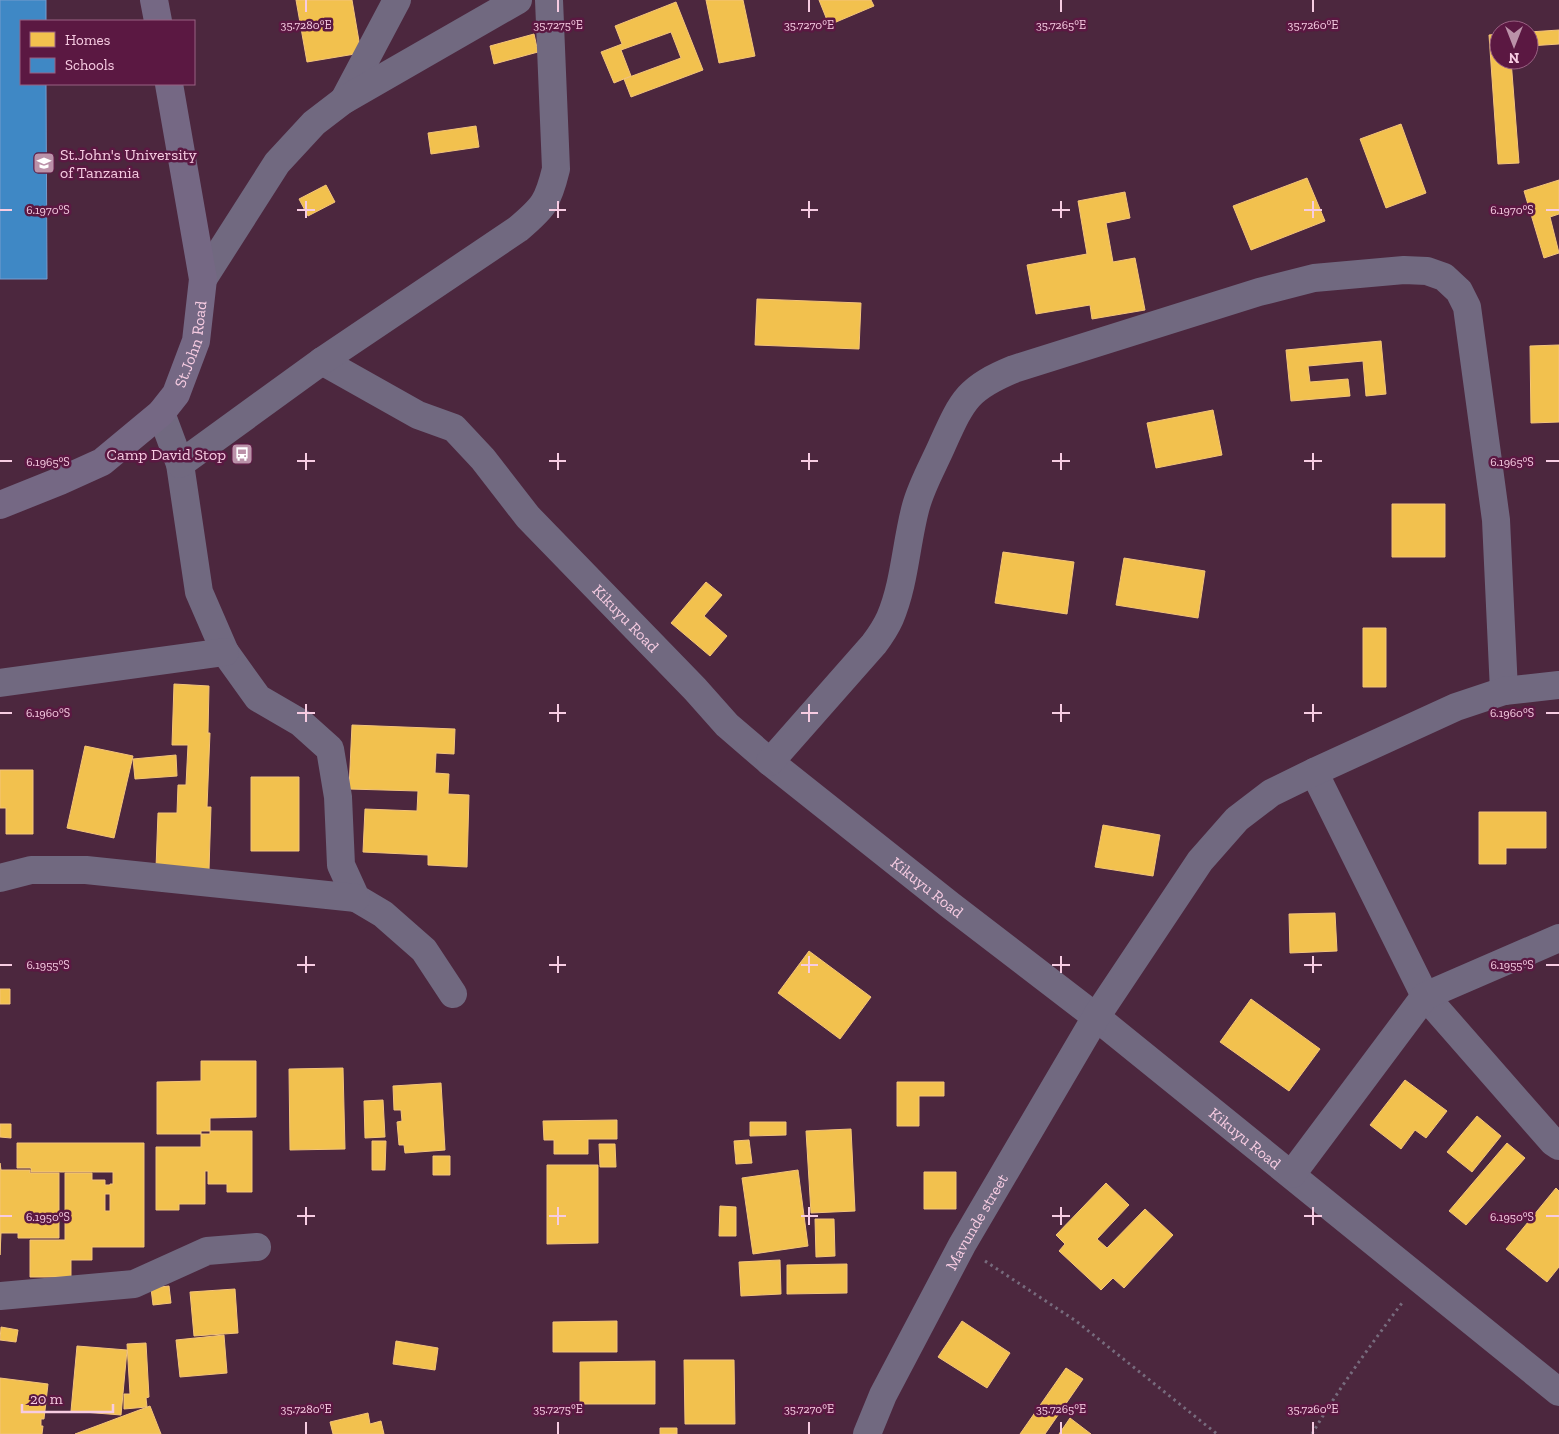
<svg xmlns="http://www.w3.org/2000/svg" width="1559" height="1434" font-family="'Zilla Slab',serif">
<rect width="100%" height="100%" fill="#4c273e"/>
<path fill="#f2c14e" stroke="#f4c47a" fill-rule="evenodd" d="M 296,0 L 352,0 L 361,53 L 307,62 Z
M 706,0 L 743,0 L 755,56 L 719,63 Z
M 819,0 L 871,0 L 874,6 L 829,25 Z
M 676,2 L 703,70 L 631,97 L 624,79 L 681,58 L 671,32 L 621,50 L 631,76 L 614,83 L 601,52 L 622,44 L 615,26 Z
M 1559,30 L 1559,44 L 1529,46 L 1529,32 Z
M 534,34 L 538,52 L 494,64 L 490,46 Z
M 1499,34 L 1499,60 L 1511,60 L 1519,163 L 1498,164 L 1489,35 Z
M 1401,124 L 1426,193 L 1386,208 L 1360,139 Z
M 476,126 L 479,147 L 431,154 L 428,133 Z
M 1307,178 L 1325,221 L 1251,250 L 1233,206 Z
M 1559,180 L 1559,214 L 1550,217 L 1559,253 L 1544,258 L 1524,191 Z
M 326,185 L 335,202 L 308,216 L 299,199 Z
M 1125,192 L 1130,218 L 1106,223 L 1113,262 L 1135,258 L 1145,310 L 1092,319 L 1090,305 L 1036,314 L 1027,265 L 1087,254 L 1078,201 Z
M 757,299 L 861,303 L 859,349 L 755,345 Z
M 1381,341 L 1386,394 L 1366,396 L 1363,361 L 1308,366 L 1310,382 L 1348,379 L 1350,396 L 1291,401 L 1286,350 Z
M 1559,345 L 1559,422 L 1531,423 L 1530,346 Z
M 1213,410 L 1222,455 L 1156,468 L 1147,423 Z
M 1392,504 L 1445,504 L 1445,557 L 1392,557 Z
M 1003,552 L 1074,562 L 1067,614 L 995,603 Z
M 1124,558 L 1205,571 L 1198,618 L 1116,605 Z
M 706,582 L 722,595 L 704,616 L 727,636 L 710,656 L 671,623 Z
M 1363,628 L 1386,628 L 1386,687 L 1363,687 Z
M 174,684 L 209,686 L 208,733 L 210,733 L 207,807 L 211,807 L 209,870 L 156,868 L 158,813 L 177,813 L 178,785 L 186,785 L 188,745 L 172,745 Z
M 352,725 L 455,729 L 454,754 L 436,753 L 435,773 L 449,774 L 448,794 L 469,795 L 467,867 L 428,865 L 428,855 L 363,852 L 365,809 L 417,811 L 418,791 L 349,789 Z
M 85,746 L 133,756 L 114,838 L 67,828 Z
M 176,755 L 177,776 L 135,779 L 133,759 Z
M 0,770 L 33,770 L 33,834 L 6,834 L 6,808 L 0,808 Z
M 251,777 L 299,777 L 299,851 L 251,851 Z
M 1479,812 L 1546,812 L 1546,848 L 1506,848 L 1506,864 L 1479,864 Z
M 1103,825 L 1160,835 L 1153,876 L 1095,867 Z
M 1335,913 L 1337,951 L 1290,953 L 1289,914 Z
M 809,951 L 871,997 L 840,1039 L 778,993 Z
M 0,989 L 10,989 L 10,1004 L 0,1004 Z
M 1251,999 L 1320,1049 L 1289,1091 L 1220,1042 Z
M 201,1061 L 256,1061 L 256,1117 L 210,1118 L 210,1134 L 157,1134 L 157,1082 L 201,1081 Z
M 343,1068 L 345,1149 L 290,1150 L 289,1069 Z
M 1405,1080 L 1447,1111 L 1426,1138 L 1415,1130 L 1401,1149 L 1370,1125 Z
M 897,1082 L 944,1082 L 944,1096 L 919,1096 L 919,1126 L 897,1126 Z
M 441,1083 L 445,1150 L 405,1153 L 404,1145 L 399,1145 L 397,1122 L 402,1121 L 401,1110 L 394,1110 L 393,1086 Z
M 383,1100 L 385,1137 L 365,1138 L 364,1101 Z
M 1477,1116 L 1501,1136 L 1472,1172 L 1447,1152 Z
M 617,1120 L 617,1139 L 588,1139 L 588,1154 L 554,1154 L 554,1140 L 544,1140 L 543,1121 Z
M 750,1122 L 786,1122 L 786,1135 L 750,1136 Z
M 0,1124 L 11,1124 L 11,1138 L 0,1137 Z
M 851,1129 L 855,1211 L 811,1213 L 806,1131 Z
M 201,1131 L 252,1131 L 252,1192 L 227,1192 L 227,1184 L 208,1184 L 208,1171 L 205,1171 L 205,1204 L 179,1204 L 179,1210 L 156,1210 L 156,1147 L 201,1147 Z
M 749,1140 L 752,1163 L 736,1164 L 734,1141 Z
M 372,1141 L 386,1141 L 385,1170 L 372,1170 Z
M 17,1143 L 144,1143 L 144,1247 L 92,1247 L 92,1260 L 71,1260 L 71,1277 L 30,1277 L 30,1240 L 65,1240 L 65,1173 L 92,1173 L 92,1180 L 105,1180 L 105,1185 L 110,1185 L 110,1184 L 113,1184 L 113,1172 L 31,1172 L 31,1168 L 17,1168 ZM 105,1194 L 110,1194 L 110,1211 L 105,1211 Z
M 1507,1143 L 1525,1158 L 1466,1225 L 1449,1211 Z
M 599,1144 L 615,1144 L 616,1167 L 600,1167 Z
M 433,1156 L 450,1156 L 450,1175 L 433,1175 Z
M 0,1163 L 1,1170 L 30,1170 L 30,1173 L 59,1173 L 59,1238 L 18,1238 L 18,1233 L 1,1233 L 0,1255 Z
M 547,1165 L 598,1165 L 598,1243 L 547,1244 Z
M 798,1170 L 808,1246 L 753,1254 L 742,1178 Z
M 924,1172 L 956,1172 L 956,1209 L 924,1209 Z
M 1106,1183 L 1129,1205 L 1097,1239 L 1107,1248 L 1145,1209 L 1173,1235 L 1124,1288 L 1113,1278 L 1101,1290 L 1059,1251 L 1065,1244 L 1056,1235 Z
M 1556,1188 L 1559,1191 L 1559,1267 L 1547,1282 L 1506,1249 Z
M 720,1206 L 736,1207 L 736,1236 L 719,1236 Z
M 815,1219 L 834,1219 L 835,1256 L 816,1257 Z
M 780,1260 L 781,1294 L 741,1296 L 739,1262 Z
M 847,1264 L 847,1293 L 787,1294 L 787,1265 Z
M 169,1286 L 171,1303 L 153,1305 L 151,1288 Z
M 235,1289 L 238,1333 L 194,1336 L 190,1292 Z
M 617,1321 L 617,1352 L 553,1352 L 553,1322 Z
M 962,1321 L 1010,1353 L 987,1388 L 938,1357 Z
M 1,1327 L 18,1330 L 16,1342 L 0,1340 Z
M 224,1335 L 227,1373 L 180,1377 L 176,1340 Z
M 396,1341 L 438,1348 L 435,1370 L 393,1364 Z
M 146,1343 L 149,1397 L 146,1398 L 147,1407 L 124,1409 L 124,1394 L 130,1394 L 127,1344 Z
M 77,1346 L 127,1350 L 121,1415 L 71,1411 Z
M 684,1360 L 734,1360 L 735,1424 L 685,1424 Z
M 655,1361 L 655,1404 L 580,1404 L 580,1362 Z
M 1066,1368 L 1083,1379 L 1045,1434 L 1020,1434 Z
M 0,1378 L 48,1384 L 44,1419 L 41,1419 L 41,1426 L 43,1426 L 42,1434 L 0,1434 Z
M 150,1406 L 161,1434 L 75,1434 Z
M 368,1413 L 370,1424 L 381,1421 L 384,1434 L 333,1434 L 330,1422 Z
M 1070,1418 L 1091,1434 L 1059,1434 Z
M 660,1428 L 677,1428 L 677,1434 L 660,1434 Z"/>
<path fill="#3f88c5" stroke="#769cce" d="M 0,0 L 46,0 L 46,21 L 21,21 L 21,84 L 46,84 L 47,279 L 0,279 Z"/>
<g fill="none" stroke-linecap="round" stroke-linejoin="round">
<path stroke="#776b7d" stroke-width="3" stroke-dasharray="2.5 4" stroke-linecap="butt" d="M 985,1261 L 1076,1321 L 1217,1434
M 1312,1434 C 1339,1388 1370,1346 1402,1303"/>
<g stroke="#716980" stroke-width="28">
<path d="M 344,100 L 397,0"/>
<path d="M 203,279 L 277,163 L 314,123 L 344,100 L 518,0"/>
<path id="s1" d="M 322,361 L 418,415 L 454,428 L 483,459 L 528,517 L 695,689 L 727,725 L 770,762 L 950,905 L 1096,1017 L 1559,1392"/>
<path d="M 161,413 L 180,464 L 199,592 L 225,652 L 258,698 L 301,723 L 330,749 L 338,797 L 341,865 L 356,898 L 383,914 L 424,950 L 453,994"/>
<path d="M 180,464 L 322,361 L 518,229 C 544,207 548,202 556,169 L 549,0"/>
<path d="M 0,683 L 225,652"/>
<path d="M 770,762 L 874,644 C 880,636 886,627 890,618 C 905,583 906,542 916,506 C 922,484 934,464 943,443 C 963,399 968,388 1014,369 L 1259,292 L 1314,278 L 1404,270 L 1427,271 L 1444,277 L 1459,291 L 1467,307 L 1496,520 L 1504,691"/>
<path d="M 1314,772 L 1425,996 L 1553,1142 L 1559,1146"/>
<path d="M 0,878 L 31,870 L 86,870 L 356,898"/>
<path d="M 1292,1174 L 1425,996 L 1559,938"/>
<path d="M 0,1296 L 134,1284 L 207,1251 L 257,1247"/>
<path id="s2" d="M 867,1434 L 883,1395 L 962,1245 L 1096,1017 L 1200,861 L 1237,819 L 1271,793 L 1314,772 L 1456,707 L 1504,691 L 1559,685"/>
</g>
<g stroke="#756884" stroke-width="28">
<path d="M 154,0 L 158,21"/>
<path id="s3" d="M 0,505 L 60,481 L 102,462 L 161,413 L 176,394 L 196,341 L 203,279 L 169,84"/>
</g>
</g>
<path fill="none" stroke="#f7cce2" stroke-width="2" d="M 306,0 L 306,12M 558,0 L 558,12M 809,0 L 809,12M 1061,0 L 1061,12M 1313,0 L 1313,12M 306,201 L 306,218M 558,201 L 558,218M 809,201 L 809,218M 1061,201 L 1061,218M 1313,201 L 1313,218M 0,210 L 12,210M 297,210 L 315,210M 549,210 L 566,210M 801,210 L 818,210M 1052,210 L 1070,210M 1304,210 L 1322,210M 1546,210 L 1559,210M 306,453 L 306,470M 558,453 L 558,470M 809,453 L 809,470M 1061,453 L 1061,470M 1313,453 L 1313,470M 0,461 L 12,461M 297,461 L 315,461M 549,461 L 566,461M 801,461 L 818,461M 1052,461 L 1070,461M 1304,461 L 1322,461M 1546,461 L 1559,461M 306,704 L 306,722M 558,704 L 558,722M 809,704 L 809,722M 1061,704 L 1061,722M 1313,704 L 1313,722M 0,713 L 12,713M 297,713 L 315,713M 549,713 L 566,713M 801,713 L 818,713M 1052,713 L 1070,713M 1304,713 L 1322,713M 1546,713 L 1559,713M 306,956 L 306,973M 558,956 L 558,973M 809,956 L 809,973M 1061,956 L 1061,973M 1313,956 L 1313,973M 0,965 L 12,965M 297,965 L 315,965M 549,965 L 566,965M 801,965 L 818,965M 1052,965 L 1070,965M 1304,965 L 1322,965M 1546,965 L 1559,965M 306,1207 L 306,1225M 558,1207 L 558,1225M 809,1207 L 809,1225M 1061,1207 L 1061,1225M 1313,1207 L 1313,1225M 0,1216 L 12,1216M 297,1216 L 315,1216M 549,1216 L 566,1216M 801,1216 L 818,1216M 1052,1216 L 1070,1216M 1304,1216 L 1322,1216M 1546,1216 L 1559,1216M 306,1422 L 306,1434M 558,1422 L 558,1434M 809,1422 L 809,1434M 1061,1422 L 1061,1434M 1313,1422 L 1313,1434"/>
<defs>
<g id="university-square" transform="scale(1.125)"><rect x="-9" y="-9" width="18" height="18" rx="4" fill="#bb92a9" stroke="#5b1842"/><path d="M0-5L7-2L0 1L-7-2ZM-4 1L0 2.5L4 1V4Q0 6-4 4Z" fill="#fff"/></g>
<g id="bus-square" transform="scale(1.125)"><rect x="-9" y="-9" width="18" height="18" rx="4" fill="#bb92a9" stroke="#5b1842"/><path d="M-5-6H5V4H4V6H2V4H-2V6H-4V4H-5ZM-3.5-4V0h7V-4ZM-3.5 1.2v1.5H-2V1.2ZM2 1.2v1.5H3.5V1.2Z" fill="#fff"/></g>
</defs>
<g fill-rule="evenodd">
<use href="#university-square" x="44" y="163"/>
<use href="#bus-square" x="242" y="454"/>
</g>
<g text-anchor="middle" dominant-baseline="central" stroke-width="5" stroke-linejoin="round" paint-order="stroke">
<g font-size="16" fill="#f7cce2" stroke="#5b1842" text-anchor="start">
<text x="60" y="154">St.John's University<tspan x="60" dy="18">of Tanzania</tspan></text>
<text x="226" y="454" text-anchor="end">Camp David Stop</text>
</g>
<g font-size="16" fill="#f7cce2" stroke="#5b1842">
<text stroke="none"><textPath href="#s3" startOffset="264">St.John Road</textPath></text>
<text stroke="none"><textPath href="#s1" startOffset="405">Kikuyu Road</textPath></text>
<text stroke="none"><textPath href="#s1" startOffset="810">Kikuyu Road</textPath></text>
<text stroke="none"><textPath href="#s1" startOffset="1215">Kikuyu Road</textPath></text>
<text stroke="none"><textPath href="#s2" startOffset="239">Mavunde street</textPath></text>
</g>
</g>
<g font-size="12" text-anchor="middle" fill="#f7cce2" stroke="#5b1842" stroke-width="5" stroke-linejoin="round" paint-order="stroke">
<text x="306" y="29">35.7280°E</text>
<text x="558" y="29">35.7275°E</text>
<text x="809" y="29">35.7270°E</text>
<text x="1061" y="29">35.7265°E</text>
<text x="1313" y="29">35.7260°E</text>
<text x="1512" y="214">6.1970°S</text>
<text x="48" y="214">6.1970°S</text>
<text x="1512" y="466">6.1965°S</text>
<text x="48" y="466">6.1965°S</text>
<text x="1512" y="717">6.1960°S</text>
<text x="48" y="717">6.1960°S</text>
<text x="1512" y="969">6.1955°S</text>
<text x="48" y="969">6.1955°S</text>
<text x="1512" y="1221">6.1950°S</text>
<text x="48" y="1221">6.1950°S</text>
<text x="306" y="1413">35.7280°E</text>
<text x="558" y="1413">35.7275°E</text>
<text x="809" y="1413">35.7270°E</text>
<text x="1061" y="1413">35.7265°E</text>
<text x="1313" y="1413">35.7260°E</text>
</g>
<rect x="20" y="20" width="175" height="65" fill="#5b1842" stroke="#996082"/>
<rect x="30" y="32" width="25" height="15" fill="#f2c14e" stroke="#996082"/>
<text x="65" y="45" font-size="15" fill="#f7cce2">Homes</text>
<rect x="30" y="58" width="25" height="15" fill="#3f88c5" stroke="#996082"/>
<text x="65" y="70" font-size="15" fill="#f7cce2">Schools</text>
<g transform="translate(1514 45) rotate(180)"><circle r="24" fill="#5b1842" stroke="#996082"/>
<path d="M0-4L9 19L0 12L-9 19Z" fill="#bb92a9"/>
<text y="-8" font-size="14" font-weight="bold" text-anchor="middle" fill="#f7cce2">N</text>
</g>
<path d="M22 1404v8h91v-8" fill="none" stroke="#f7cce2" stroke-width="2.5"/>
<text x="30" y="1404" font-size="15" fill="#f7cce2" stroke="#5b1842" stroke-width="4" paint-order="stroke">20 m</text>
</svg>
